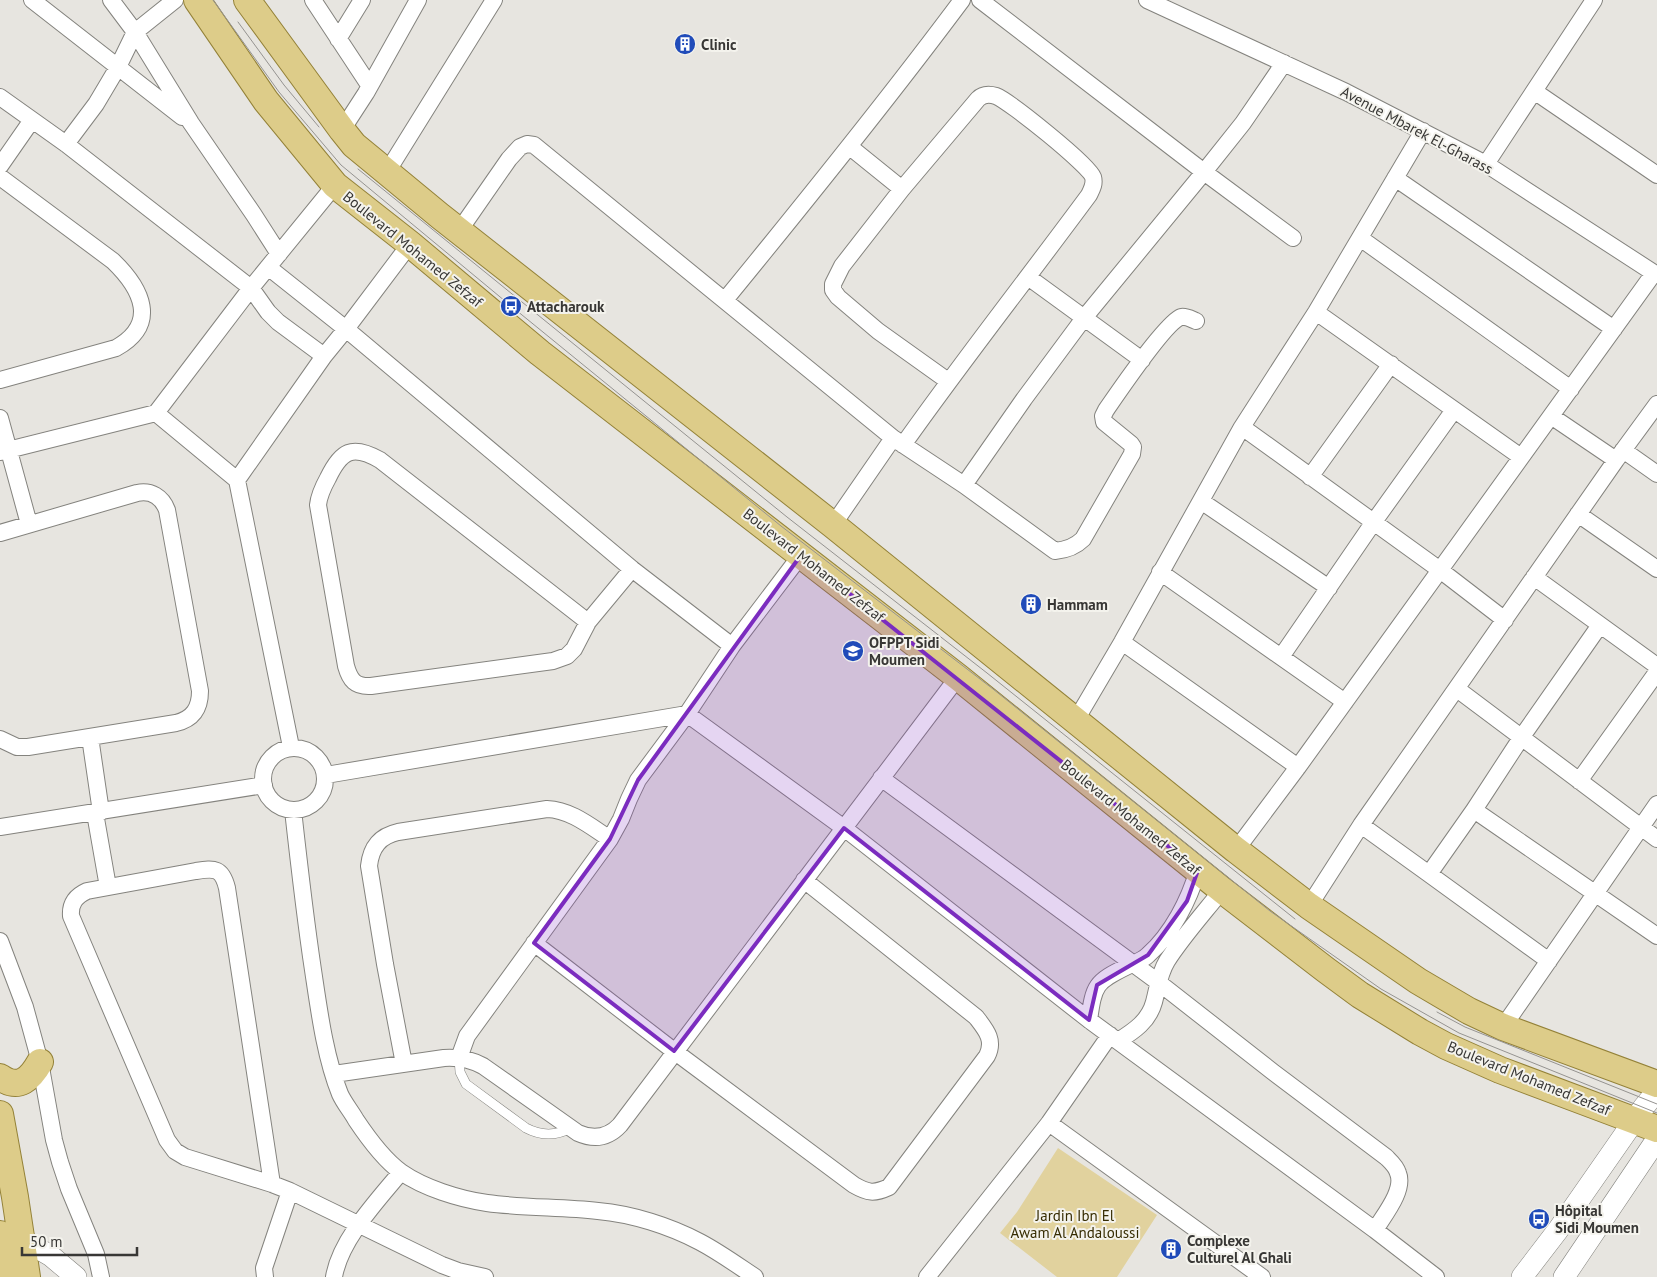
<svg xmlns="http://www.w3.org/2000/svg" width="1657" height="1277" font-family="'PT Sans',sans-serif">
<rect width="100%" height="100%" fill="#e7e5e0"/>
<path fill="#e1d29e" d="M 1058,1148 L 1157,1215 L 1117,1277 L 1057,1277 L 1000,1233 L 1017,1212 Z"/>
<g fill="none" stroke-linecap="round" stroke-linejoin="round">
<g stroke="#84837e" stroke-width="10">
<path id="service" d="M 459,1058 L 460,1072 L 466,1084 L 526,1128 C 541,1136 556,1136 571,1128"/>
</g>
<g stroke="#84837e" stroke-width="18">
<path id="minor" d="M 32,0 L 182,117
M 111,0 L 135,32 L 191,123 L 254,215 L 279,254
M 313,0 L 369,85
M 980,0 L 1204,172 L 1293,238
M 1147,0 L 1346,92 L 1486,164 L 1657,275
M 338,39 L 362,0
M 1534,91 L 1657,175
M 0,97 L 66,144 L 251,288 L 268,312 L 278,322 L 324,356
M 342,130 L 366,93 L 418,0
M 66,144 L 96,104 L 118,67 L 135,32 L 175,0
M 850,147 L 902,189
M 1486,164 L 1594,0
M 0,166 L 32,120
M 387,172 L 494,0
M 0,177 L 113,261 C 142,289 159,324 116,348 L 0,380
M 1395,178 L 1614,329
M 459,231 L 509,159 L 520,147 L 527,144 L 534,145 L 893,438 L 964,485 L 1055,551 C 1066,550 1075,547 1083,539 L 1132,454 L 1133,447 L 1131,444 L 1104,422 L 1103,416 L 1106,410 C 1117,394 1166,322 1181,317 C 1186,316 1191,319 1196,321
M 1360,238 L 1571,389
M 268,267 L 346,329 L 632,569 L 732,646
M 1028,277 L 1142,360
M 725,300 C 806,201 886,102 962,0
M 1316,312 L 1521,457
M 156,413 L 237,480
M 1551,416 L 1616,460
M 0,418 L 29,524
M 1242,427 L 1440,570 L 1505,620
M 903,445 C 963,360 1027,279 1089,195 C 1092,189 1095,184 1093,177 C 1089,165 1009,101 996,96 C 989,94 983,94 978,99 L 902,189 L 842,266 L 833,284 L 833,290 L 838,297 L 878,331 L 948,381
M 1623,450 L 1657,474
M 0,452 L 156,413 L 251,288 L 335,185
M 1310,477 L 1391,364
M 964,485 L 1024,399 L 1084,318 L 1204,172 L 1243,123 L 1284,63
M 1201,501 L 1329,588
M 1578,514 L 1657,569
M 833,525 L 893,438
M 0,533 L 137,493 C 151,490 162,497 167,510 L 200,691 C 200,708 193,719 176,723 L 28,747 L 17,747 L 0,739
M 1160,572 L 1345,702
M 1534,577 L 1657,666
M 588,622 L 380,460 C 352,444 341,451 328,478 C 323,487 319,495 318,505 L 346,666 C 350,680 355,687 371,686 L 553,661 L 567,656 L 574,649 L 588,622 L 632,569
M 1122,642 L 1298,767
M 1281,657 L 1373,523 L 1454,410
M 1457,689 L 1657,839
M 1076,720 L 1122,642 L 1242,427 L 1316,312 L 1423,131
M 90,737 L 101,812
M 291,747 L 237,480 L 324,356 L 346,329 L 410,244
M263 779a31 31 0 1 1 62 0a31 31 0 1 1-62 0Z
M 326,775 L 687,714 L 844,828 L 1089,1020 L 1375,1230 L 1436,1277
M 881,778 L 1158,982 L 1273,1072 L 1386,1157 C 1391,1162 1396,1166 1398,1173 C 1405,1190 1384,1215 1375,1230
M 1579,781 L 1657,672
M 293,810 C 299,864 305,917 313,970 C 319,1010 325,1057 340,1094 C 344,1103 351,1111 356,1120 C 368,1138 383,1159 401,1172 C 424,1188 459,1199 487,1203 C 524,1208 561,1207 598,1211 C 632,1214 670,1226 700,1242 C 719,1252 737,1265 755,1277
M 1474,810 L 1657,936
M 95,813 L 108,887
M 1361,825 L 1429,874 L 1474,810 L 1521,738 L 1600,625
M 0,827 L 264,785
M 1236,850 L 1298,767 L 1654,273
M 1429,874 L 1549,961
M 1309,906 L 1361,825 L 1616,460 L 1657,404
M 0,941 L 25,1007 L 40,1062 L 54,1140 L 60,1162 L 69,1189 L 96,1254 L 101,1277
M 534,943 L 674,1051 L 854,1185 C 868,1193 874,1194 889,1187 L 987,1056 C 995,1040 986,1030 976,1017 L 804,880
M 1089,1020 C 1094,985 1095,982 1128,966 C 1134,963 1142,961 1148,955 C 1172,934 1189,900 1198,870
M 1503,1027 L 1657,804
M 1118,1041 C 1134,1031 1149,1021 1154,1002 C 1158,987 1159,974 1167,961 C 1183,936 1204,913 1222,890
M 459,1058 L 467,1036 L 610,839 L 621,819 L 629,799 L 638,780 L 687,714 L 732,646 L 801,555
M 404,1064 L 385,964 L 369,866 C 371,847 380,836 398,832 L 547,809 C 571,810 590,826 610,839
M 334,1074 L 444,1058 C 459,1057 470,1059 483,1066 L 578,1133 C 594,1140 608,1138 620,1125 L 958,677
M 1049,1123 L 1262,1277
M 272,1184 L 227,888 C 222,868 215,868 196,871 L 87,891 C 76,896 70,903 71,916 L 167,1140 L 175,1151 L 185,1157 L 272,1184 L 290,1191 L 442,1265 L 458,1271 L 485,1277
M 265,1277 L 264,1268 L 290,1191
M 334,1277 C 340,1240 377,1201 401,1172
M 927,1277 L 1049,1123 L 1110,1035"/>
</g>
<g stroke="#84837e" stroke-width="22">
<path id="tertiary" d="M 20,1238 L 51,1256 L 76,1277
M 1522,1277 L 1558,1230 L 1643,1108 L 1657,1091
M 1564,1277 L 1657,1139"/>
</g>
<g stroke="#948238" stroke-width="28">
<path id="primary" d="M 197,0 L 266,101 L 335,185 L 410,244 L 540,353 L 958,677 L 1222,890 L 1326,970 L 1360,995 L 1420,1032 L 1446,1046 L 1500,1070 L 1657,1129
M 247,0 L 342,130 L 354,145 L 371,159 L 440,216 L 833,525 L 1236,850 L 1309,906 L 1418,981 L 1469,1011 L 1503,1027 L 1657,1084
M 0,1077 C 19,1091 31,1078 40,1062
M 0,1114 L 15,1197 L 27,1277
M 0,1234 L 7,1277"/>
</g>
<use href="#service" stroke="#fff" stroke-width="9"/>
<use href="#minor" stroke="#fff" stroke-width="16"/>
<use href="#tertiary" stroke="#fff" stroke-width="21"/>
<use href="#primary" stroke="#ddcc89" stroke-width="26"/>
<path stroke="#959390" stroke-width="1" d="M 213,0 L 279,92 L 341,165 L 511,306 L 781,526 L 993,689 L 1270,911 L 1381,989 L 1459,1033 L 1657,1113
M 238,22 L 284,85 L 319,127
M 358,169 L 787,517 L 987,673 L 1295,919
M 1437,1012 L 1465,1027 L 1657,1104"/>
</g>
<path fill="#7b2cbf" fill-opacity="0.2" stroke="#7b2cbf" stroke-width="4" stroke-linejoin="round" d="M 801,555 L 1198,870 L 1187,901 L 1148,955 L 1097,985 L 1089,1020 L 844,828 L 674,1051 L 534,943 L 610,839 L 638,780 Z"/>
<defs>
<g id="building-disc" transform="scale(1.125)"><circle r="9.5" fill="#204bb9" stroke="#f4f3ed"/><path d="M-4-6H4V6H1V3H-1V6H-4ZM-2.5-4.3h1.7v1.8h-1.7ZM.8-4.3h1.7v1.8H.8ZM-2.5-1h1.7V.8h-1.7ZM.8-1h1.7V.8H.8Z" fill="#fff"/></g>
<g id="bus-disc" transform="scale(1.125)"><circle r="9.5" fill="#204bb9" stroke="#f4f3ed"/><path d="M-5-6H5V4H4V6H2V4H-2V6H-4V4H-5ZM-3.5-4V0h7V-4ZM-3.5 1.2v1.5H-2V1.2ZM2 1.2v1.5H3.5V1.2Z" fill="#fff"/></g>
<g id="university-disc" transform="scale(1.125)"><circle r="9.5" fill="#204bb9" stroke="#f4f3ed"/><path d="M0-5L7-2L0 1L-7-2ZM-4 1L0 2.5L4 1V4Q0 6-4 4Z" fill="#fff"/></g>
</defs>
<g fill-rule="evenodd">
<use href="#building-disc" x="685" y="44"/>
<use href="#bus-disc" x="511" y="306"/>
<use href="#building-disc" x="1031" y="604"/>
<use href="#university-disc" x="853" y="651"/>
<use href="#bus-disc" x="1539" y="1219"/>
<use href="#building-disc" x="1171" y="1249"/>
</g>
<g text-anchor="middle" dominant-baseline="central" stroke-width="4" stroke-linejoin="round" paint-order="stroke">
<g font-size="15" font-weight="bold" fill="#383735" stroke="#f4f3ed" text-anchor="start">
<text x="701" y="44">Clinic</text>
<text x="527" y="306">Attacharouk</text>
<text x="1047" y="604">Hammam</text>
<text x="869" y="642">OFPPT Sidi<tspan x="869" dy="17">Moumen</tspan></text>
<text x="1555" y="1210">Hôpital<tspan x="1555" dy="17">Sidi Moumen</tspan></text>
<text x="1187" y="1240">Complexe<tspan x="1187" dy="17">Culturel Al Ghali</tspan></text>
</g>
<g font-size="15" fill="#383735" stroke="#f4f3ed">
<text transform="translate(1417 130) rotate(28)">Avenue Mbarek El-Gharass</text>
<text transform="translate(413 249) rotate(39)">Boulevard Mohamed Zefzaf</text>
<text transform="translate(814 565) rotate(38)">Boulevard Mohamed Zefzaf</text>
<text transform="translate(1131 817) rotate(39)">Boulevard Mohamed Zefzaf</text>
<text transform="translate(1529 1078) rotate(22)">Boulevard Mohamed Zefzaf</text>
</g>
<g font-size="15" fill="#362c02" stroke="#f4f3ed">
<text x="1075" y="1215">Jardin Ibn El<tspan x="1075" dy="17">Awam Al Andaloussi</tspan></text>
</g>
</g>
<path d="M22 1247v8h115v-8" fill="none" stroke="#383735" stroke-width="2.5"/>
<text x="30" y="1247" font-size="15" fill="#383735" stroke="#f4f3ed" stroke-width="4" paint-order="stroke">50 m</text>
</svg>
